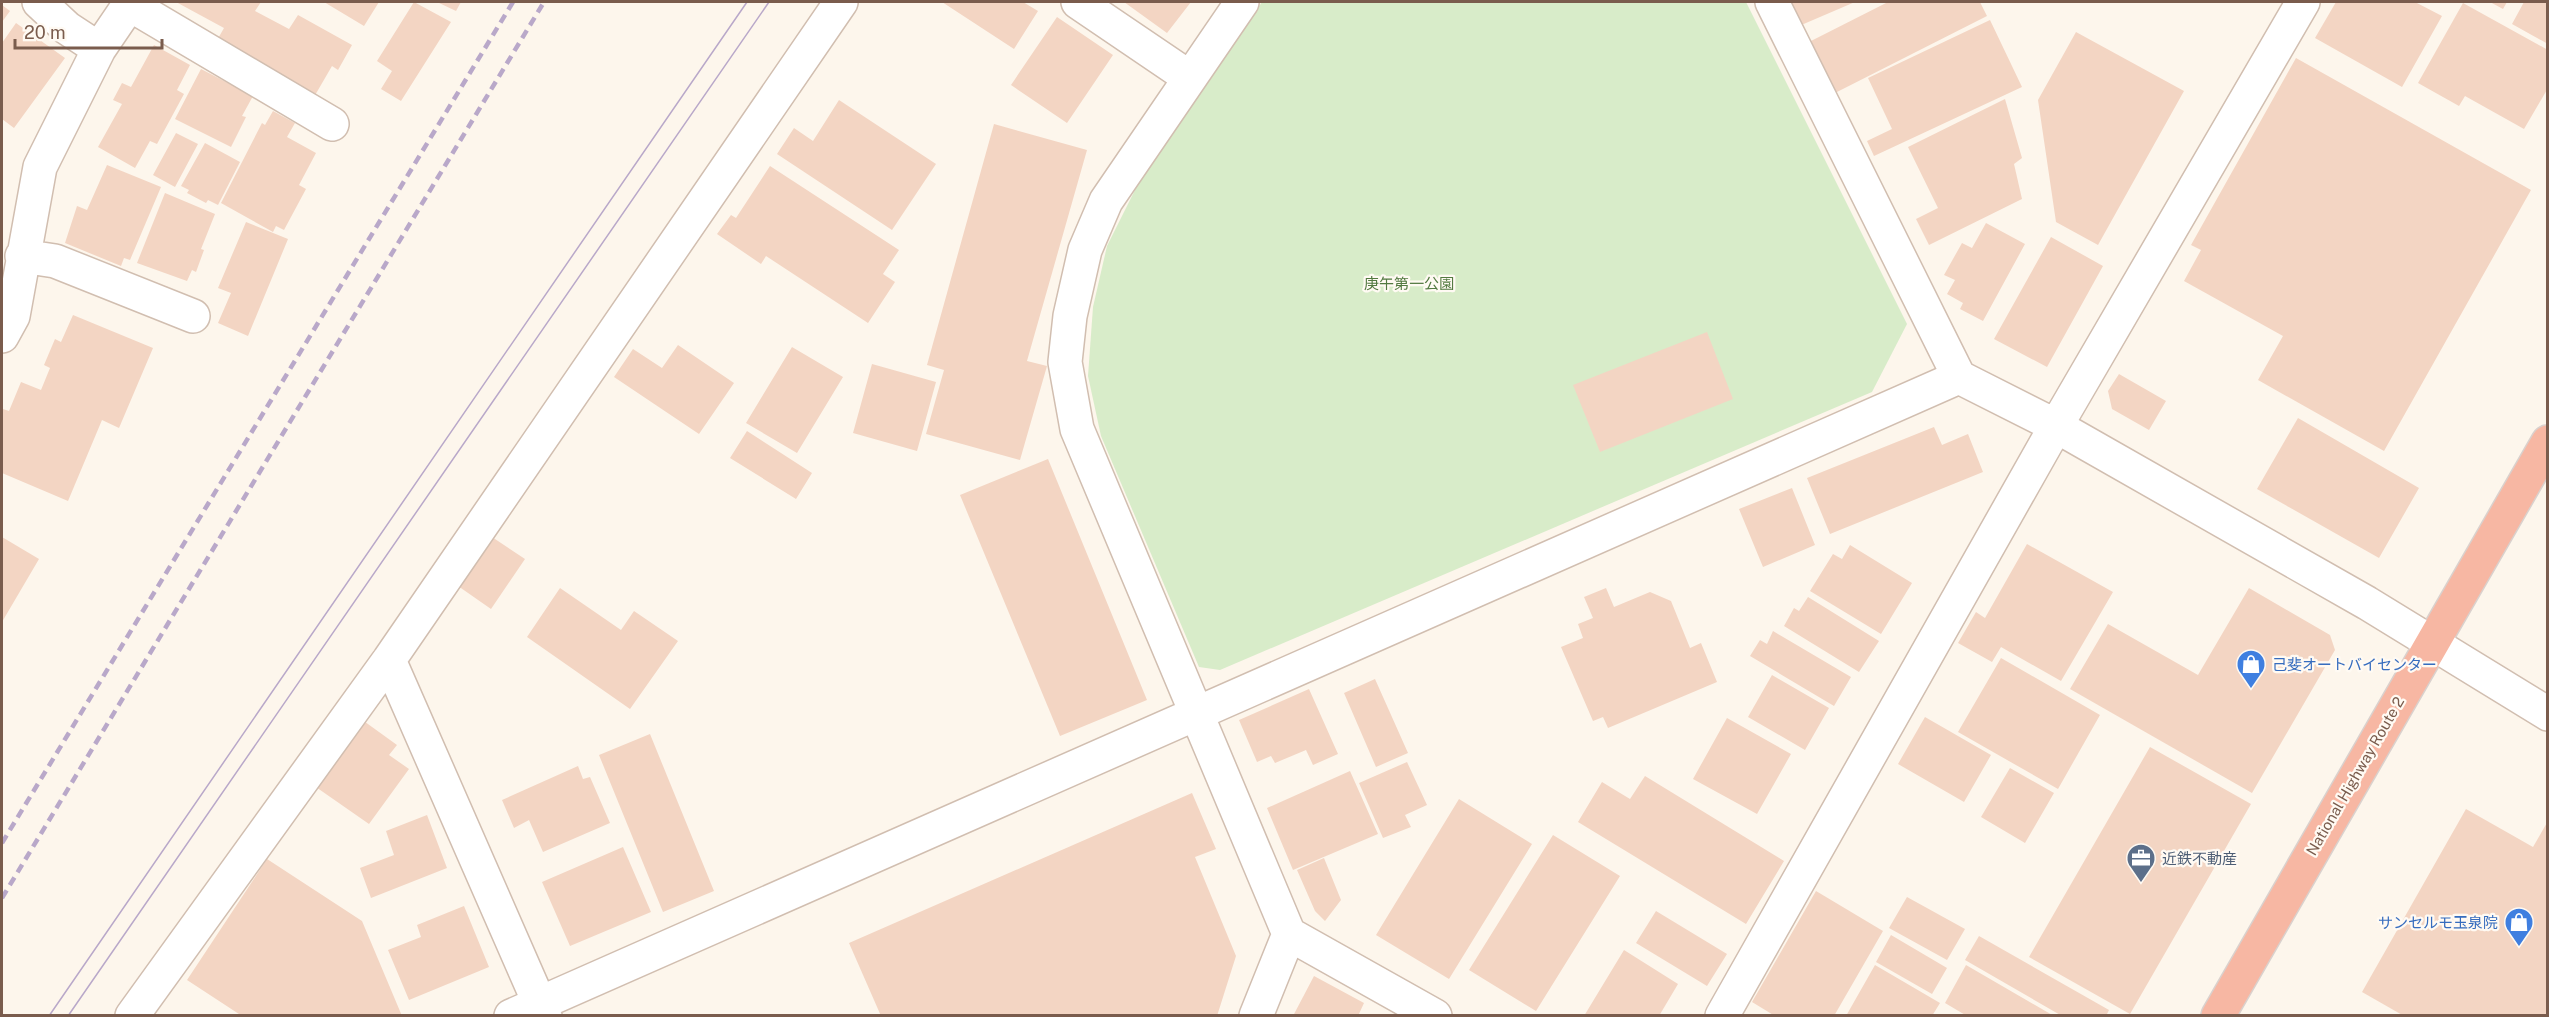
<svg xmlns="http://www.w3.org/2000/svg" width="2549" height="1017" font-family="'Public Sans','Noto Sans JP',sans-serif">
<rect width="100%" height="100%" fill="#fdf6ec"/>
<path fill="#d8ecc9" d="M 1262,2 L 1746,2 L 1907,324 L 1872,392 L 1220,670 L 1199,667 L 1101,436 L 1088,376 L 1093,307 L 1107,246 L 1144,172 Z"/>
<path fill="#f3d5c3" d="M 176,2 L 261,2 L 255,11 L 289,29 L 298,15 L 352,45 L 338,70 L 332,66 L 314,97 L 216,42 L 224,28 Z
M 324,2 L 379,2 L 364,26 Z
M 414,2 L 451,22 L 401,101 L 381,89 L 392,71 L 377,61 Z
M 437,2 L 461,2 L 456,11 Z
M 942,2 L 1023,2 L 1038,11 L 1014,49 Z
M 1124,2 L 1191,2 L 1167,33 Z
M 1788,2 L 1855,2 L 1799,26 Z
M 1888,2 L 1980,2 L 1987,16 L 1835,93 L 1809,42 Z
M 2336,2 L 2415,2 L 2442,16 L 2402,87 L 2315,38 Z
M 2490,2 L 2507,2 L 2503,9 Z
M 2524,2 L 2548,2 L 2548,44 L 2512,24 Z
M 2463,3 L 2548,50 L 2548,88 L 2524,129 L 2465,96 L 2459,106 L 2418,83 Z
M 2,5 L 10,11 L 2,22 Z
M 1057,17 L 1113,55 L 1067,123 L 1011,85 Z
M 1990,20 L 2022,87 L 1874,156 L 1867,141 L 1892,129 L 1868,78 Z
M 16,23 L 65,58 L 14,128 L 2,119 L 2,43 Z
M 2076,32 L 2184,91 L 2098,245 L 2056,222 L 2038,100 Z
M 154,45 L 190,65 L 177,90 L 184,94 L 157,144 L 150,141 L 135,168 L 98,147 L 122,104 L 113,100 L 122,83 L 131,87 Z
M 2296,58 L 2531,190 L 2384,451 L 2258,380 L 2283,336 L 2184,281 L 2201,250 L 2191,245 Z
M 201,69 L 253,96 L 242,116 L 246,117 L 231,147 L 175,119 Z
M 2005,99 L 2022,158 L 2014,164 L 2022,199 L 1929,245 L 1916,219 L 1938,208 L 1908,147 Z
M 839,100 L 936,164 L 892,230 L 777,154 L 794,128 L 813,141 Z
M 273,111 L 295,123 L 287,137 L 316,153 L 299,185 L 306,189 L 284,230 L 276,226 L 273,232 L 221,203 L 262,123 L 265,125 Z
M 994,124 L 1087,150 L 1027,361 L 1047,366 L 1020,460 L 926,434 L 944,370 L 927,365 Z
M 176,133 L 198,144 L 175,187 L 153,175 Z
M 205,143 L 240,162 L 218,205 L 208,200 L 206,203 L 187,193 L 189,190 L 181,186 Z
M 107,165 L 161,187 L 130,260 L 124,258 L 121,266 L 65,243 L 77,206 L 87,210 Z
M 770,166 L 899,250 L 883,274 L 895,282 L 868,323 L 766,256 L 761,264 L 717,234 L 731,215 L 736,218 Z
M 165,193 L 215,214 L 201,249 L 204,250 L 196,272 L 192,270 L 187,281 L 137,263 Z
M 246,222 L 288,239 L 248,336 L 218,323 L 231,293 L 218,288 Z
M 1986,223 L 2025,244 L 1983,321 L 1960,309 L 1963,303 L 1947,294 L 1955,280 L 1944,275 L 1962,243 L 1972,248 Z
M 2051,237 L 2103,266 L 2047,367 L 1994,339 Z
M 73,315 L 153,348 L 119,428 L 102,420 L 68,501 L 2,473 L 2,413 L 3,409 L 9,411 L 21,382 L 41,390 L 50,368 L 44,365 L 55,339 L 61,342 Z
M 1707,332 L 1733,399 L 1600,452 L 1573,385 Z
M 678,345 L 734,383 L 699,434 L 614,377 L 633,349 L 662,368 Z
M 792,347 L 843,377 L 797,453 L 746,423 Z
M 872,364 L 936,382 L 917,451 L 853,433 Z
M 2119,374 L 2166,401 L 2149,430 L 2112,409 L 2108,391 Z
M 2298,418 L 2419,488 L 2379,558 L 2257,489 Z
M 1934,427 L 1942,445 L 1968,434 L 1983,472 L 1830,534 L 1807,478 Z
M 747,431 L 812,473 L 796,499 L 730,458 Z
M 1048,459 L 1147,700 L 1060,736 L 960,495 Z
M 1792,488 L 1815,545 L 1763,567 L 1739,509 Z
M 2,537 L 39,559 L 2,622 Z
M 492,537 L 525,559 L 491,609 L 458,586 Z
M 2027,544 L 2113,592 L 2061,681 L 2001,647 L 1992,662 L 1958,643 L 1976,612 L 1985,618 Z
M 1850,545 L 1912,583 L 1881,634 L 1810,591 L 1833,554 L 1842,559 Z
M 560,588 L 621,630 L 634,611 L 678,641 L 630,709 L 527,637 Z
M 1606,588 L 1614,607 L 1650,592 L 1671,601 L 1690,648 L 1701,643 L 1717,682 L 1608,728 L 1603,717 L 1593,721 L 1561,647 L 1583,638 L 1578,624 L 1593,618 L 1584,597 Z
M 2249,588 L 2330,635 L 2335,650 L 2252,793 L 2070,689 L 2108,624 L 2198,675 Z
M 1808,597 L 1879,641 L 1859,672 L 1784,626 L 1794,608 L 1799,611 Z
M 1773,631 L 1851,677 L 1834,706 L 1750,656 L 1760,640 L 1767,644 Z
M 2001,658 L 2100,715 L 2058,789 L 1958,732 Z
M 1772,675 L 1829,708 L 1805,750 L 1748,717 Z
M 1375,679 L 1408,753 L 1376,767 L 1344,693 Z
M 1309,689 L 1338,754 L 1313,765 L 1306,750 L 1275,763 L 1271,756 L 1257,762 L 1239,720 Z
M 1925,717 L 1991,755 L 1964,802 L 1898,764 Z
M 1727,718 L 1791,754 L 1757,814 L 1693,779 Z
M 361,719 L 397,745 L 389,755 L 409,769 L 369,824 L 313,785 Z
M 650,734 L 714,891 L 663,912 L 599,755 Z
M 2150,747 L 2251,804 L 2130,1014 L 2029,957 Z
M 1407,762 L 1427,805 L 1405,815 L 1411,827 L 1383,838 L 1359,783 Z
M 578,766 L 583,779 L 590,777 L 610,823 L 543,852 L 529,820 L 514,828 L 502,800 Z
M 2010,768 L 2054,793 L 2025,843 L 1981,817 Z
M 1350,771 L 1378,834 L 1293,870 L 1267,808 Z
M 1645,776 L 1784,861 L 1746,924 L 1578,822 L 1602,782 L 1630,799 Z
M 1192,793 L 1216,849 L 1195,857 L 1236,956 L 1217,1016 L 881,1016 L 849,943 Z
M 1459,799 L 1532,844 L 1449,979 L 1376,935 Z
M 2466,809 L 2533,847 L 2548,821 L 2548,1016 L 2404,1016 L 2362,992 Z
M 427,815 L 447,868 L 371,898 L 360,868 L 394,855 L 386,831 Z
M 1553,835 L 1620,876 L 1536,1011 L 1469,970 Z
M 623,847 L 651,912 L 570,946 L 542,882 Z
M 1324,858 L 1341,900 L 1325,921 L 1315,911 L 1297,870 Z
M 267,859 L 362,921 L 402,1016 L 242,1016 L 187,980 Z
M 1816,891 L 1883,931 L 1834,1016 L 1775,1016 L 1752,1002 Z
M 1907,897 L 1965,929 L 1947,960 L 1889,928 Z
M 464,906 L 489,967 L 409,1000 L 388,950 L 421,937 L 417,925 Z
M 1656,911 L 1727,954 L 1707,986 L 1636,943 Z
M 1891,935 L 1947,968 L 1932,994 L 1876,962 Z
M 1979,936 L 2109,1010 L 2106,1016 L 2062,1016 L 1965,960 Z
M 1624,950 L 1678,984 L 1659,1016 L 1584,1016 Z
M 1875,965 L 1940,1003 L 1932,1016 L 1846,1016 Z
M 1966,965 L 2054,1016 L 1967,1016 L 1945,1003 Z
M 1314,976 L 1364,1003 L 1358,1016 L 1293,1016 Z"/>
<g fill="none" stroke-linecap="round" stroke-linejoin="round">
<g stroke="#d1beb0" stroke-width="36">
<path id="minor" d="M 39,2 L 67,28 L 99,49
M 1078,2 L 1190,78
M 1242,2 L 1106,201 L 1085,250 L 1070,316 L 1065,362 L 1077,429 L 1289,934 L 1435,1016
M 1772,2 L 1959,377 L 2056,426 L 2367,603 L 2548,714
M 129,4 L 332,124
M 22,256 L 55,261 L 193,316
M 2,336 L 13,316 L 40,167 L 99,49 L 131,2
M 389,660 L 545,1016
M 132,1016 L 389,660 L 841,2
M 511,1016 L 1959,377
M 1256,1016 L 1289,934
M 1722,1016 L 2056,426 L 2303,2"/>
</g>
<g stroke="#dad1cd" stroke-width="36">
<path id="highway" d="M 2218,1016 L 2548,442"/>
</g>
<use href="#minor" stroke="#fff" stroke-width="33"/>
<use href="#highway" stroke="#f7b7a3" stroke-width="33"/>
<path stroke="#b9a8c9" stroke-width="1.5" d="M 49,1016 L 747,2
M 68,1016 L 769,2"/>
<path stroke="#b9a8c9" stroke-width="4.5" stroke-dasharray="9 6" stroke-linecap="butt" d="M 2,843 L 513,2
M 2,898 L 544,2"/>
</g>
<defs>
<g id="shop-pin" transform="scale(1.5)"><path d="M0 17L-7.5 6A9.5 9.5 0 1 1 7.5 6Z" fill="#3f7fe0" stroke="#fffaf3"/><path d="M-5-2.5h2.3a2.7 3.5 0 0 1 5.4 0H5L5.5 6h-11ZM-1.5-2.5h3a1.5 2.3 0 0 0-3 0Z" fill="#fff"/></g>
<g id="office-pin" transform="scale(1.5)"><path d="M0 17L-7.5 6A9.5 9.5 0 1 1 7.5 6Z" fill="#5c6f8a" stroke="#fffaf3"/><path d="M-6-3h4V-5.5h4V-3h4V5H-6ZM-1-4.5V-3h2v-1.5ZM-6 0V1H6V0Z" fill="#fff"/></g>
</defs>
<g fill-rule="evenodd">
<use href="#shop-pin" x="2251" y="664"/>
<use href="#office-pin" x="2141" y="858"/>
<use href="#shop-pin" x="2519" y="922"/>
</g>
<g text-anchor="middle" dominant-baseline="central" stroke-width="4.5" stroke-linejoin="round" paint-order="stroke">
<g font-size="15" fill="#537a41" stroke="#fffaf3">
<text x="1409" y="283">庚午第一公園</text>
</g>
<g font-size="15" fill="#366cbe" stroke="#fffaf3" text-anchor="start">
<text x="2272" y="664">己斐オートバイセンター</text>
<text x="2498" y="922" text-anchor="end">サンセルモ玉泉院</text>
</g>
<g font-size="15" fill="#7a5c4d" stroke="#fffaf3">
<text transform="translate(2355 776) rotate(-60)">National Highway Route 2</text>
</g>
<g font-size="15" fill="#4e5e75" stroke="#fffaf3" text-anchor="start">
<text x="2162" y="858">近鉄不動産</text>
</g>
</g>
<rect width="2549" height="1017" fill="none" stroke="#7a5c4d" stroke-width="6"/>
<path d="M15 39v9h147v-9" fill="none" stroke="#7a5c4d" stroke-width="3"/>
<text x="24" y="39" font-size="18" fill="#7a5c4d" stroke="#fffaf3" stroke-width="4.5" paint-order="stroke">20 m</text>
</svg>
